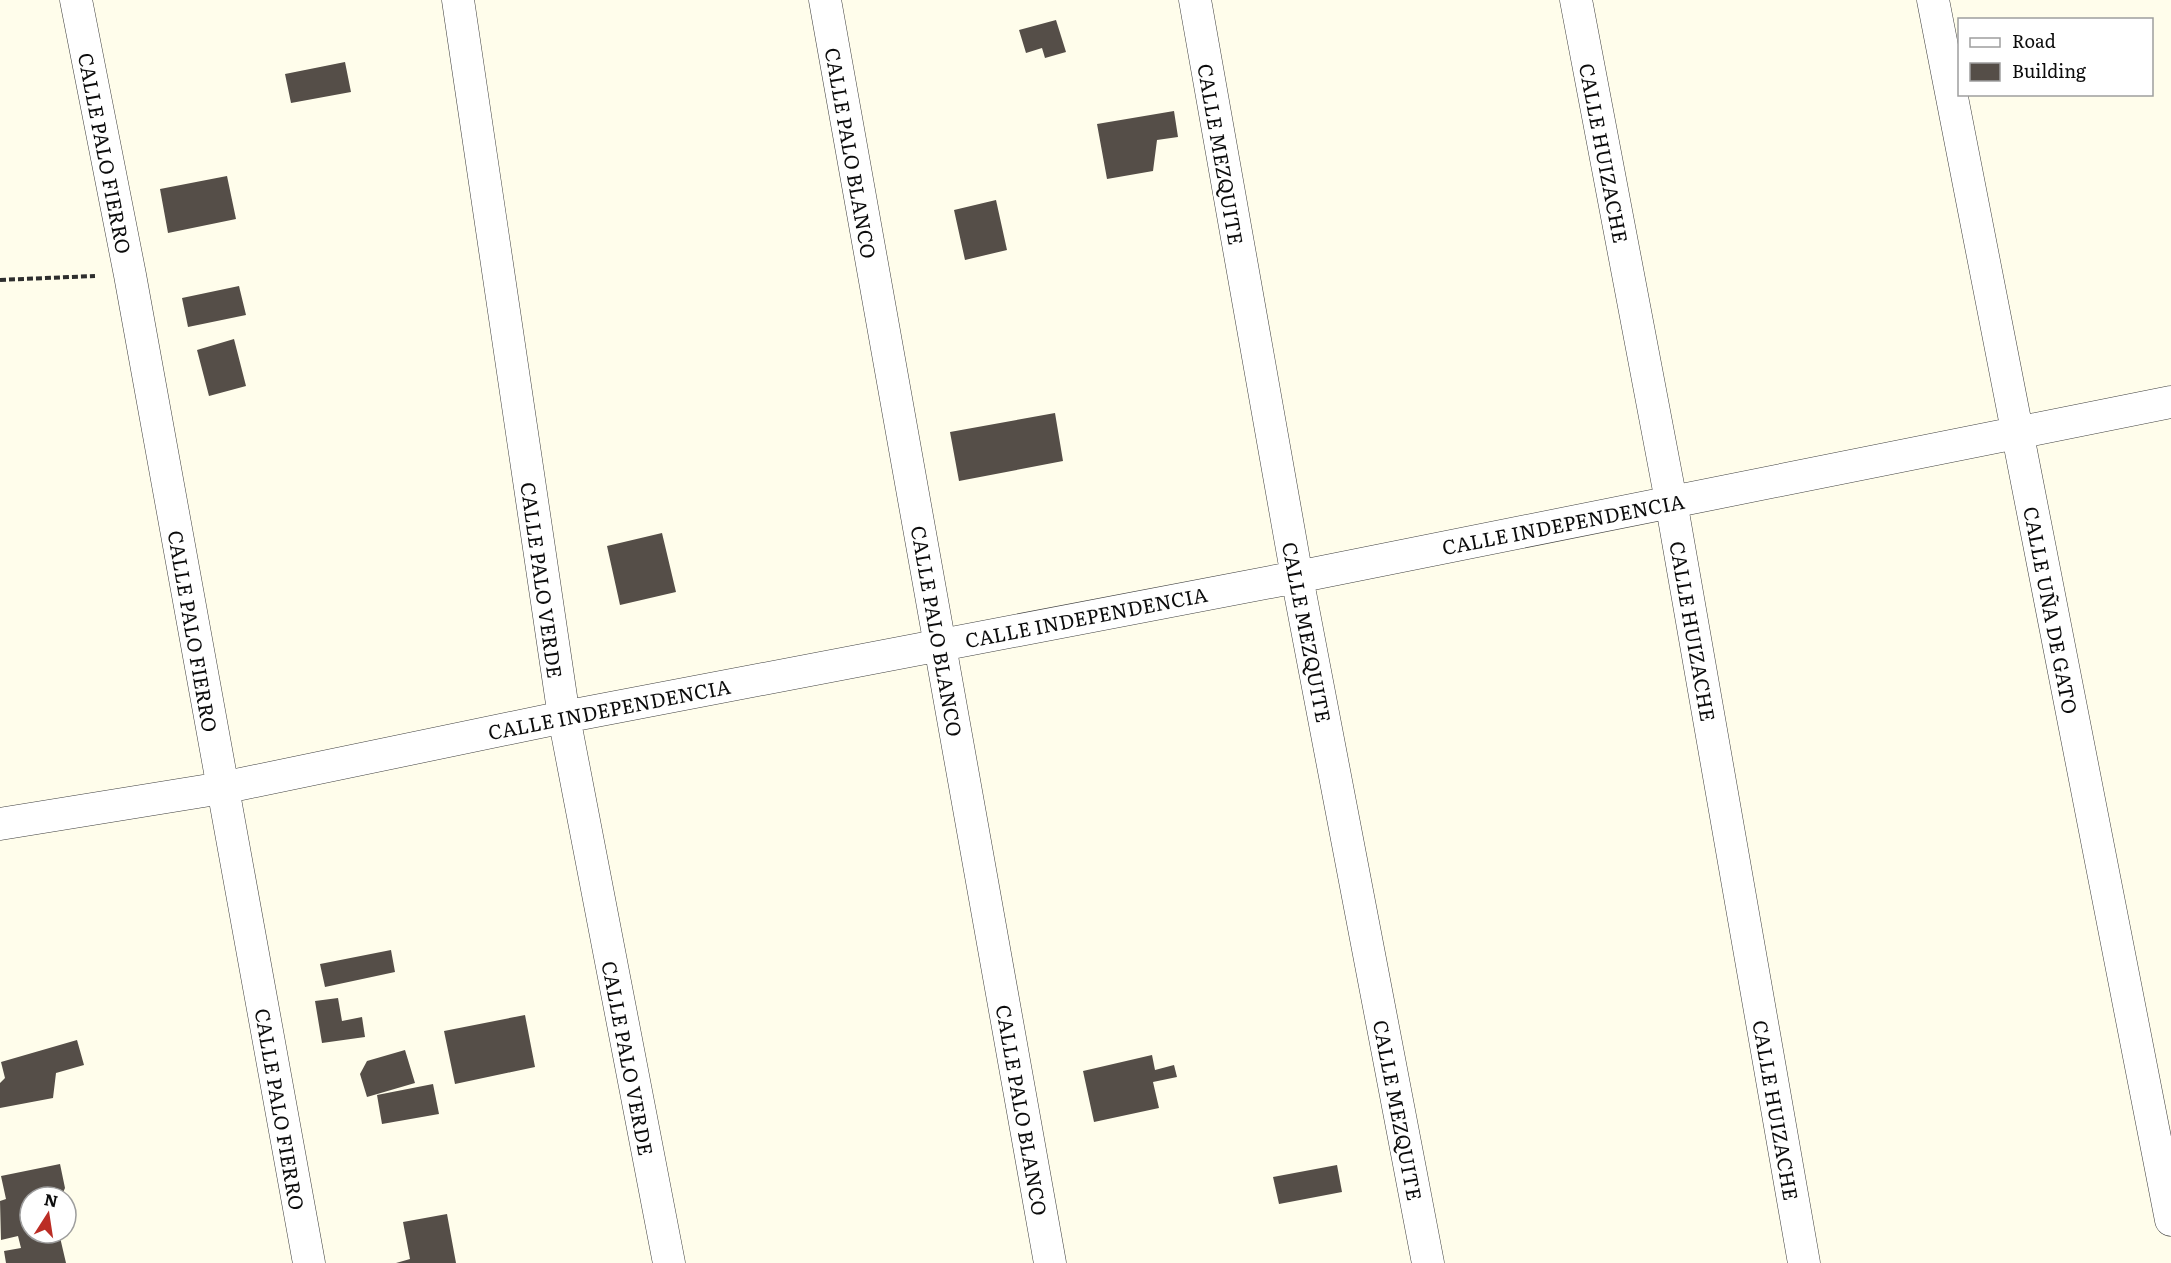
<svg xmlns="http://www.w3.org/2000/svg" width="2171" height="1263" font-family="Literata,serif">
<rect width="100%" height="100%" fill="#fffdeb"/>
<path fill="#554e48" d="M 1056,20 L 1066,52 L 1045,58 L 1042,48 L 1026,53 L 1019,30 Z
M 345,62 L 351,92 L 291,103 L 285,74 Z
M 1174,111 L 1178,137 L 1157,140 L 1153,171 L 1107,179 L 1097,124 Z
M 227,176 L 236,219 L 168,233 L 160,189 Z
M 996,200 L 1007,250 L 965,260 L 954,210 Z
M 239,286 L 246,315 L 188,327 L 182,298 Z
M 234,339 L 246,386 L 209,396 L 197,350 Z
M 1055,413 L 1063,461 L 959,481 L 950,432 Z
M 662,533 L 676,592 L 620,605 L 607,546 Z
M 391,950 L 395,972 L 325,987 L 320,964 Z
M 338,998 L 342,1021 L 362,1017 L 365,1037 L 322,1043 L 315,1001 Z
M 525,1015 L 535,1067 L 455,1084 L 444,1031 Z
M 77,1040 L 84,1065 L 56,1073 L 53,1098 L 0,1108 L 0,1083 L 5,1078 L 1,1062 Z
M 405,1050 L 415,1083 L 367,1097 L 360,1074 L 367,1061 Z
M 1152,1055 L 1155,1070 L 1174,1065 L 1177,1077 L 1153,1082 L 1159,1108 L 1094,1122 L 1083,1071 Z
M 433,1084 L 439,1114 L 382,1124 L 377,1095 Z
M 60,1164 L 65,1188 L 61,1197 L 30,1197 L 30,1233 L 59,1233 L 66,1263 L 6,1263 L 4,1251 L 21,1248 L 18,1236 L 1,1240 L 0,1201 L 6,1199 L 1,1176 Z
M 1337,1165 L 1342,1192 L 1279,1204 L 1273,1177 Z
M 447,1214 L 456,1263 L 396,1263 L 410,1259 L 403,1222 Z"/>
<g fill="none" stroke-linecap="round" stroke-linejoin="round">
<g stroke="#3f3f3f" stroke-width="33">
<path id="street" d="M 76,0 L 130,275 L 309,1263
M 458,0 L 564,717 L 669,1263
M 825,0 L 1050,1263
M 1195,0 L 1297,577 L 1428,1263
M 1576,0 L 1671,501 L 1804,1263
M 1933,0 L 2171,1220
M 0,824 L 222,788 L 564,717 L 1297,577 L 2171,402"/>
</g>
<path stroke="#2e2e2e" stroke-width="4" stroke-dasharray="6 3" stroke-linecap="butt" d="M 0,280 L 95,276"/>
<use href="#street" stroke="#fff" stroke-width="32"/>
</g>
<g text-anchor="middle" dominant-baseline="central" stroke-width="6" stroke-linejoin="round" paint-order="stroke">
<g font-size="20" fill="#0c0c0c" stroke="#fff">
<text transform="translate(106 153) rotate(79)">CALLE PALO FIERRO</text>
<text transform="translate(852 153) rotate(80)">CALLE PALO BLANCO</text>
<text transform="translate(1605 153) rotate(79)">CALLE HUIZACHE</text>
<text transform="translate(1222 154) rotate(80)">CALLE MEZQUITE</text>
<text transform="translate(1563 523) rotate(-11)">CALLE INDEPENDENCIA</text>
<text transform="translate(543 580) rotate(82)">CALLE PALO VERDE</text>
<text transform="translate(2052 610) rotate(79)">CALLE UÑA DE GATO</text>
<text transform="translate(1086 616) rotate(-11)">CALLE INDEPENDENCIA</text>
<text transform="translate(194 631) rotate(80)">CALLE PALO FIERRO</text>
<text transform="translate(938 631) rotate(80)">CALLE PALO BLANCO</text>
<text transform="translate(1694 631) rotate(80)">CALLE HUIZACHE</text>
<text transform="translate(1308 632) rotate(79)">CALLE MEZQUITE</text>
<text transform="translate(609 708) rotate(-11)">CALLE INDEPENDENCIA</text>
<text transform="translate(629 1058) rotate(79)">CALLE PALO VERDE</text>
<text transform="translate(281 1109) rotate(80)">CALLE PALO FIERRO</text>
<text transform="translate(1023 1110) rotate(80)">CALLE PALO BLANCO</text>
<text transform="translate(1399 1110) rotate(79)">CALLE MEZQUITE</text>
<text transform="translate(1777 1110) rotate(80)">CALLE HUIZACHE</text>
</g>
</g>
<rect x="1958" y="18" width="195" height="78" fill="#ffffff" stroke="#9e9e9e" stroke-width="1.5"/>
<rect x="1970" y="38" width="30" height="9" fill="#ffffff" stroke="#9e9e9e" stroke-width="1.5"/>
<text x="2012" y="48" font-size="18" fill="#0c0c0c">Road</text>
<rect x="1970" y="63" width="30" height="18" fill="#554e48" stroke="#9e9e9e" stroke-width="1.5"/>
<text x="2012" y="78" font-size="18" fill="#0c0c0c">Building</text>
<g transform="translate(48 1215) rotate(12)"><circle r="28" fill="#ffffff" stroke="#9e9e9e" stroke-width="1.5"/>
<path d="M0-4.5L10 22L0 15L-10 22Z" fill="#bb2d25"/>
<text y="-9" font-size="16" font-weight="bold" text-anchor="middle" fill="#0c0c0c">N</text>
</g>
</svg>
